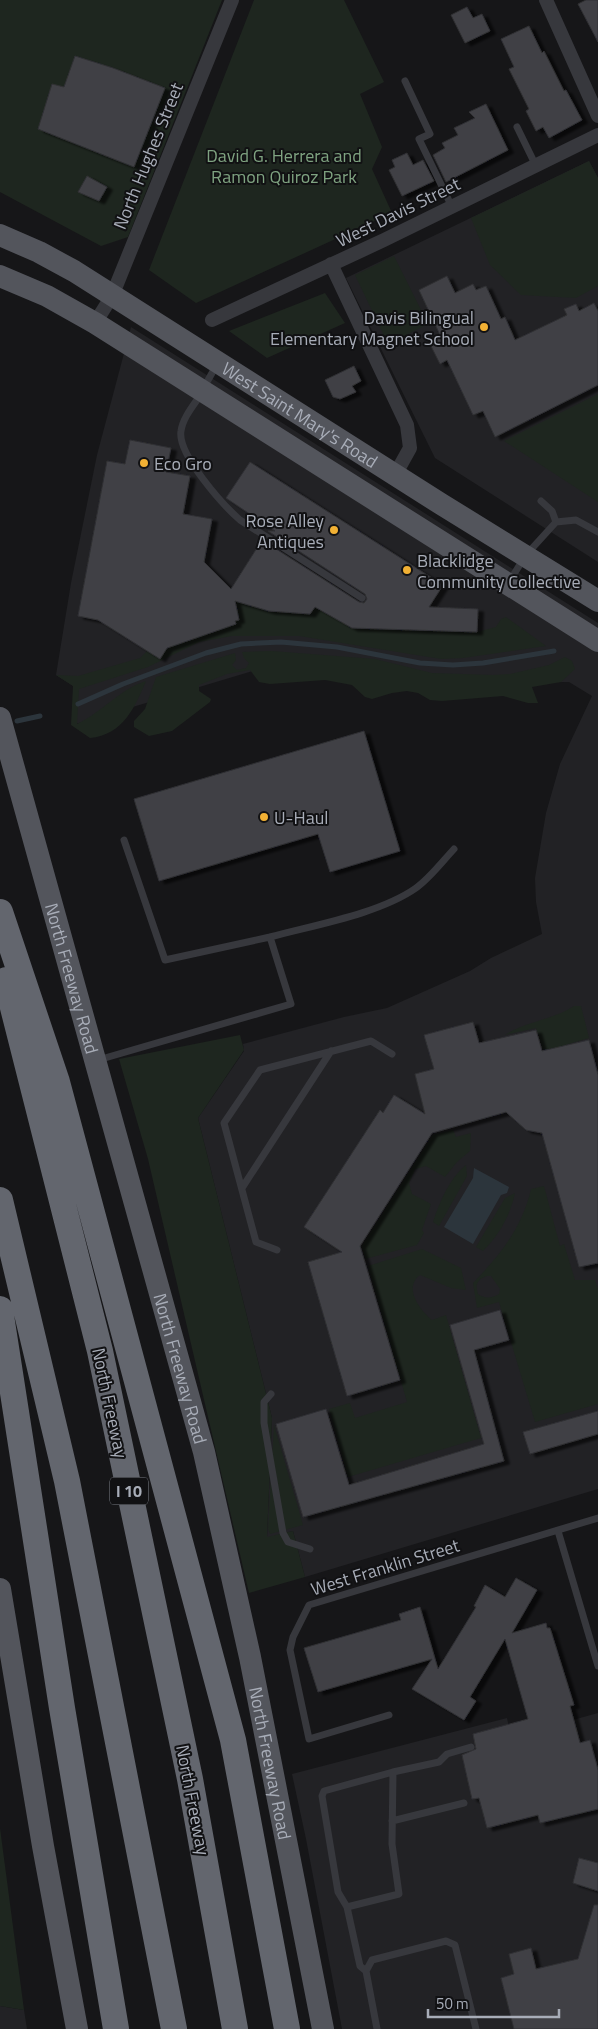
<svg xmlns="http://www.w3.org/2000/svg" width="598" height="2029" font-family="'Titillium Web',sans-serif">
<defs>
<filter id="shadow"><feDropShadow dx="5.5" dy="3" stdDeviation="1" flood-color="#0009"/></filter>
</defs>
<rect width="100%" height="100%" fill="#161618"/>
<path fill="#222225" d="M 589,161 L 598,178 L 598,562 L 435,458 L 346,278 Z
M 131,327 L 598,623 L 598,1489 L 305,1577 L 293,1531 L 267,1538 L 272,1418 L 198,1118 L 244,1051 L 243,1044 L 344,1017 L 387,1008 L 470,971 L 491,958 L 542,934 L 536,902 L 535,878 L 546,813 L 560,764 L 592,696 L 569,682 L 439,683 L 269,666 L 76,724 L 78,689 L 56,675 L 71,583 L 97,455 Z
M 598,1713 L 598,2029 L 342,2029 L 306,1839 L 292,1774 L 507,1718 L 511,1737 Z
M 0,2006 L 24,2010 L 27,2029 L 0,2029 Z"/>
<path fill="#1e261f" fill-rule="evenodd" d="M 0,0 L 222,0 L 128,237 L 101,246 L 0,192 Z
M 254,0 L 344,0 L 384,82 L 360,94 L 382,147 L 372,169 L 392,213 L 196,303 L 149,270 Z
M 589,161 L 598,178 L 598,286 L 576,298 L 521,295 L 490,265 L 471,218 Z
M 394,256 L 428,324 L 388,344 L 355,275 Z
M 325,293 L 345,323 L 267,358 L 229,331 Z
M 598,394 L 598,502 L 504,441 Z
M 238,601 L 269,611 L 310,614 L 315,607 L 352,628 L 477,632 L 496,627 L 501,619 L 506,617 L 546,646 L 463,658 L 441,659 L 299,636 L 232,636 L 199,642 L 148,667 L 79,689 L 77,724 C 101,713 120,689 146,681 C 135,707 123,735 90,738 L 71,725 L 73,686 L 56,675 L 78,676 L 140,658 L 147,651 L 167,648 L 239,620 L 236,602 Z
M 272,651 L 375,659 L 432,673 L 493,675 L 510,674 L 549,665 L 565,657 L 572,661 L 575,669 L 561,682 L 532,687 L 538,703 L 528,703 L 503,696 L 442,701 L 430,700 L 418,693 L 407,691 L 392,693 L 372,699 L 365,697 L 352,685 L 325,680 L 270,684 L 259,682 L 250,670 L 227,674 L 199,685 L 199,691 L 211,699 L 210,702 L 172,731 L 149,736 L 134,727 L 134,721 L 145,709 L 156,677 L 235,653 L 236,660 L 232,665 L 237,670 L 246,668 L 249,663 L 244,658 L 242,652 Z
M 574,1006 L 581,1006 L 589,1038 L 565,1045 L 565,1049 L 545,1055 L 536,1028 L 505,1035 C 526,1021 553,1020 574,1006 Z
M 240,1035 L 244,1050 L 198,1118 L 272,1418 L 267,1537 L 293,1531 L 305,1577 L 249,1593 L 148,1159 L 119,1059 Z
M 453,1130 L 456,1137 L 471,1133 L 470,1151 L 457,1162 L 445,1177 L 426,1166 L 415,1169 L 409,1183 L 412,1194 L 431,1204 L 422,1230 L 424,1233 L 417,1245 L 365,1259 L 362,1246 L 433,1135 Z
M 466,1165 L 467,1176 L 439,1226 L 433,1222 C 440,1201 449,1179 466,1165 Z
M 544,1186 L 560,1246 L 564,1244 L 575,1280 L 595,1280 L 598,1289 L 598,1404 L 535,1422 L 499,1302 L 477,1308 L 473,1283 C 500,1255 522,1228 531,1189 ZM 487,1276 L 491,1276 L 500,1289 L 499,1294 C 493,1298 484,1299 478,1294 C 475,1285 477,1279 487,1276 Z
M 515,1193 C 510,1216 499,1235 483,1251 L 476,1247 L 505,1198 Z
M 422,1249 L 461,1268 L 466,1290 L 451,1288 L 420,1275 C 403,1288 420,1310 432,1320 L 446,1315 L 481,1438 L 348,1477 L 329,1409 L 350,1403 L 355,1418 L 407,1402 L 368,1266 Z
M 274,1425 L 303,1525 L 270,1534 L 268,1529 Z
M 0,1828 L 24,2010 L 0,2006 Z"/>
<path fill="#2c353c" d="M 474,1168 L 509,1187 L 507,1193 L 501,1195 L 473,1244 L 444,1227 L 473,1178 Z"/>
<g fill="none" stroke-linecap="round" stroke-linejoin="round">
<path stroke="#2c353c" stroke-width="5" d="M 78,704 L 123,684 L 206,653 L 241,644 L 281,642 L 337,647 L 420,663 L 453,665 L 483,663 L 554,651
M 17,721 L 40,716"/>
</g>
<path fill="#404145" stroke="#303034" filter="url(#shadow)" d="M 586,0 L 598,0 L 598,42 L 578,4 Z
M 467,7 L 473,18 L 482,14 L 490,31 L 465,43 L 451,15 Z
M 529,26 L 542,53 L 544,51 L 564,91 L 566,90 L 582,120 L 549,138 L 543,127 L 536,131 L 526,111 L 529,109 L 509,69 L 514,67 L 501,39 Z
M 75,56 L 113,68 L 165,88 L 134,167 L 38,129 L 52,84 L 64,87 Z
M 486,104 L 508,150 L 446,182 L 433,155 L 445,148 L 442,143 L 458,135 L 454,128 L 475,118 L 469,112 Z
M 407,153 L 413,165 L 423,160 L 434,181 L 402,196 L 389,170 L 395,167 L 392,160 Z
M 87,176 L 107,187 L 99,201 L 78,192 Z
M 447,276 L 455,293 L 473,284 L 476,290 L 486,286 L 501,319 L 505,317 L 515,340 L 567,315 L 564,309 L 576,304 L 579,311 L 594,303 L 598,311 L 598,385 L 495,437 L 483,411 L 473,415 L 447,360 L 440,364 L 429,342 L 441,337 L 419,290 Z
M 354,366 L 361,381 L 352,386 L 356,392 L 340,399 L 333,397 L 325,380 Z
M 130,440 L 171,448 L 166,472 L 190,476 L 183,514 L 212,519 L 204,562 L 231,589 L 262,540 L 359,602 L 364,603 L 367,599 L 365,594 L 268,531 L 275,531 L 226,498 L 250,462 L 443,585 L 429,607 L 478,609 L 477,632 L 352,628 L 315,607 L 310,614 L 269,611 L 235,601 L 239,620 L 235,621 L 236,624 L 167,648 L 160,659 L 98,620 L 78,616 L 107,461 L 125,464 Z
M 364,731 L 400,851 L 330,872 L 318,834 L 159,881 L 134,799 Z
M 473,1022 L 479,1043 L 536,1030 L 542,1051 L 589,1040 L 598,1075 L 598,1263 L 579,1267 L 542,1133 L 526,1130 L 506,1112 L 432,1133 L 360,1246 L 400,1380 L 347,1396 L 308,1262 L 342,1252 L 304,1227 L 380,1110 L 383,1113 L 394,1095 L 425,1114 L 415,1074 L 434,1069 L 424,1035 Z
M 500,1310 L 509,1340 L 474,1350 L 504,1461 L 303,1517 L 276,1424 L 326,1409 L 349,1485 L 484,1444 L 450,1325 Z
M 598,1411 L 598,1434 L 530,1454 L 523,1432 Z
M 516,1578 L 537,1590 L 512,1633 L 546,1623 L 547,1628 L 550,1628 L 574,1705 L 570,1706 L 580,1743 L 590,1740 L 598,1770 L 598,1809 L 540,1823 L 538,1815 L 487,1828 L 479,1798 L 472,1799 L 462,1755 L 476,1749 L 473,1734 L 528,1719 L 505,1639 L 470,1697 L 476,1701 L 464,1720 L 412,1689 L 432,1659 L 318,1692 L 304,1648 L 401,1620 L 399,1614 L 420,1607 L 438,1669 L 476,1607 L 474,1606 L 485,1585 L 505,1597 Z
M 579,1858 L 598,1863 L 598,1891 L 573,1883 Z
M 594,1905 L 598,1905 L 598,2029 L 514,2029 L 501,1978 L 514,1974 L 509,1954 L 531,1948 L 536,1969 L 578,1959 Z"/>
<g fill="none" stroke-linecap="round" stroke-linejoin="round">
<path stroke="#37383d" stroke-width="7" d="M 405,81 L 430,134 L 419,139 L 452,207
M 517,127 L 536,166
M 203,389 L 216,366
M 201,394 C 194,405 183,417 181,431 C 177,454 223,505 240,520 L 362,598
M 541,501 L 552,511 L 556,522
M 509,582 L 526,555 L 556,522 L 576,520 L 598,532
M 124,840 L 165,960 L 270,937
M 98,1060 L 291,1004 L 270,937 C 314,925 379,914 416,888 C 430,878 442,862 454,849
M 242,1188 L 331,1051
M 277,1250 L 256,1242 L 224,1123 L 260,1070 L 371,1041 L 392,1054
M 271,1394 L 264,1402 L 264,1423 L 283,1533 L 288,1542 L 310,1549
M 558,1531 L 598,1666
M 389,1715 L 309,1739 L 290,1650 L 293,1637 L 309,1605 L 598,1518
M 393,1772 L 439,1762 L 447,1754 L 471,1747
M 392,1821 L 464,1803
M 347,1907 L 338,1892 L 322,1796 L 324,1791 L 393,1772 L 392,1844 L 399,1894 L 347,1907 L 360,1966 L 366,1971
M 377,2029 L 366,1971 L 372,1960 L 446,1941 L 455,1945 L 476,2029"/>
<path stroke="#37383d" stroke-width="14" d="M 546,0 L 598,116
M 331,264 L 407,425 L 410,448 L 395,475
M 212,320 L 384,240 L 598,135
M 95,323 L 112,296 L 232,0"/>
<g stroke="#53555c" stroke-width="22">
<path id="s1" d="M 0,235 L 39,252 L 74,271 L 441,504 L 598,601"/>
<path d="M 0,276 L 47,296 L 95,323 L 598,641"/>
<path id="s2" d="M 0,718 L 204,1452 L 250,1657 L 323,2029"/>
<path d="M 0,1589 L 43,1846 L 77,2029"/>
</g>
<path stroke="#63666e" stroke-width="26" d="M 0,912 L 57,1082 L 233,1740 L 287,2029
M 6,980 L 100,1351 L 190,1779 L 235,2029
M 0,1200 L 67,1481 L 174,2029
M 0,1309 L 62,1708 L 116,2029"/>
</g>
<g fill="#f2b134" stroke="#111113" stroke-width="2">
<circle cx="484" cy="327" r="5"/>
<circle cx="144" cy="463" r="5"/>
<circle cx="334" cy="530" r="5"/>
<circle cx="407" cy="570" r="5"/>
<circle cx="264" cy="817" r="5"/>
</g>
<g text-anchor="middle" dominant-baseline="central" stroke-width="4" stroke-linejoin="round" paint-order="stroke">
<rect fill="#111113" stroke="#7b7e86" stroke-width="1" x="110" y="1477.5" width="38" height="27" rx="4"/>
<g font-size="16" font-weight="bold" fill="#a8adb8">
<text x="129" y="1491">I 10</text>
</g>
<g font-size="18" fill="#7fa381" stroke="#111113">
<text x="284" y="155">David G. Herrera and<tspan x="284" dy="21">Ramon Quiroz Park</tspan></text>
</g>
<g font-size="18" fill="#a8adb8" stroke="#111113">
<text transform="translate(148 156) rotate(-68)">North Hughes Street</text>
<text transform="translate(398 212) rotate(-26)">West Davis Street</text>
<text stroke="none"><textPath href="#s1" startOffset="350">West Saint Mary's Road</textPath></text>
<text stroke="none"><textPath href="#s2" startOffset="270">North Freeway Road</textPath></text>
<text stroke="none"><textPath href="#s2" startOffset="675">North Freeway Road</textPath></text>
<text transform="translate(110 1403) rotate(78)">North Freeway</text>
<text transform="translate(385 1567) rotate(-17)">West Franklin Street</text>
<text stroke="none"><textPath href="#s2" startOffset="1080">North Freeway Road</textPath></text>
<text transform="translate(193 1800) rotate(79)">North Freeway</text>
</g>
<g font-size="18" fill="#a8adb8" stroke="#111113" text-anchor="start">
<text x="474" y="317" text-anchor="end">Davis Bilingual<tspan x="474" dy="21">Elementary Magnet School</tspan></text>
<text x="154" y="463">Eco Gro</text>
<text x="324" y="520" text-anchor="end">Rose Alley<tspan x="324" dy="21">Antiques</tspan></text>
<text x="417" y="560">Blacklidge<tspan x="417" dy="21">Community Collective</tspan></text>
<text x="274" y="817">U-Haul</text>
</g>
</g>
<path d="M428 2009v8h131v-8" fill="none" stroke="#a8adb8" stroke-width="2.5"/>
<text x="436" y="2009" font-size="15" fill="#a8adb8" stroke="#111113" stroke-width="4" paint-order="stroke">50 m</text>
</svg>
